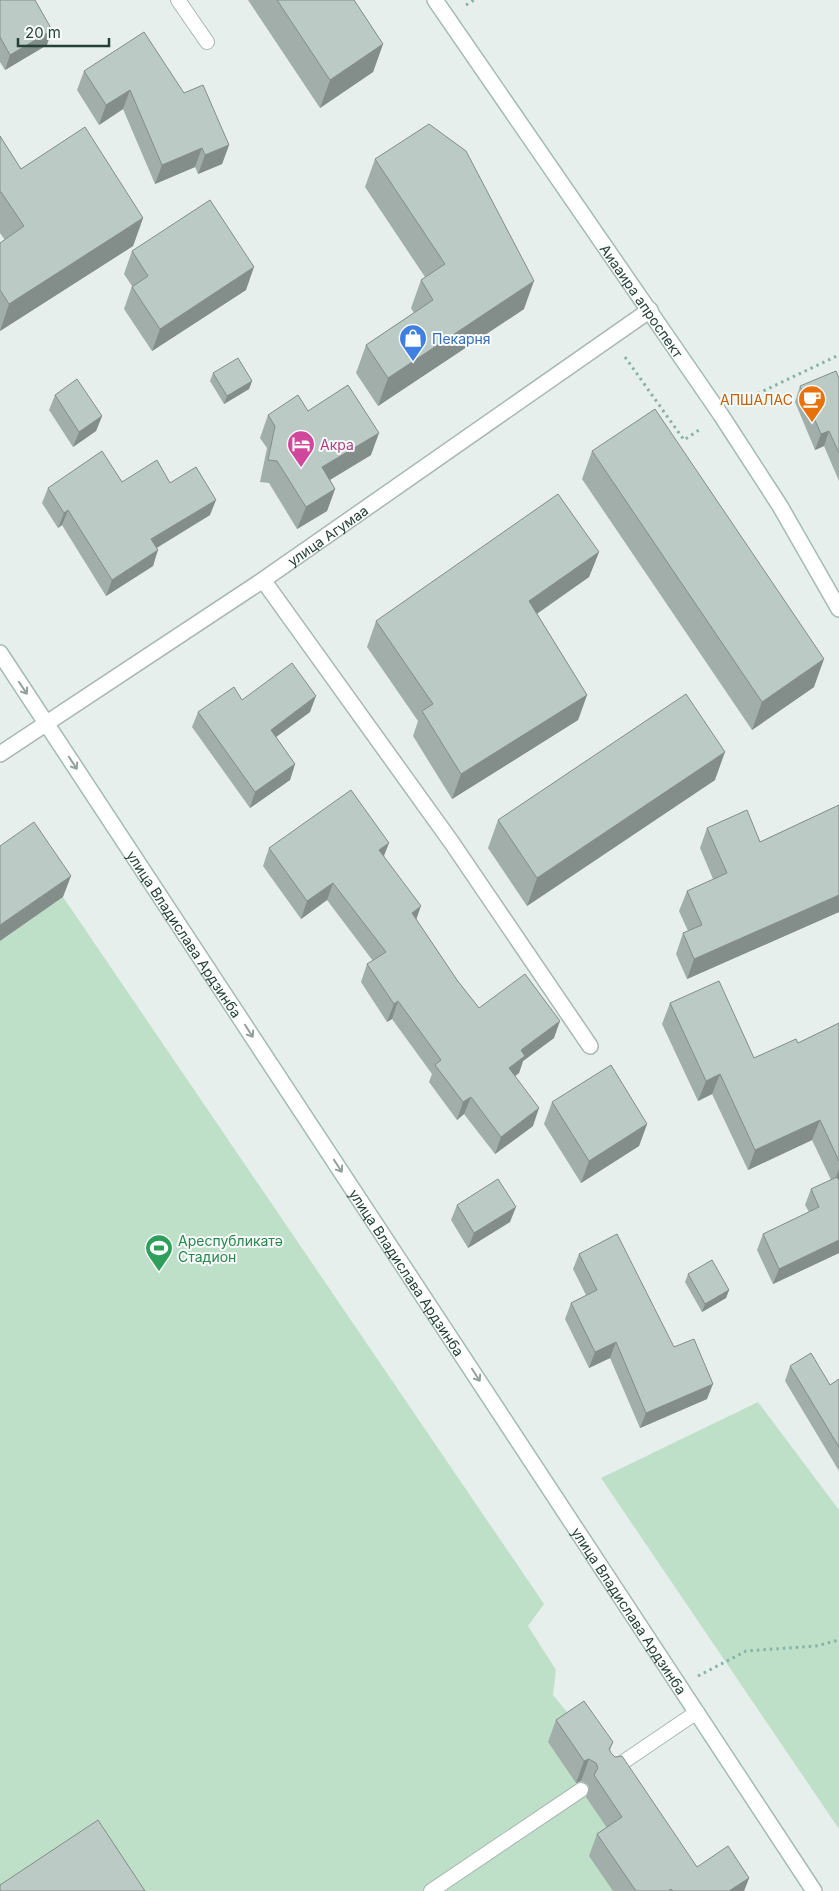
<svg xmlns="http://www.w3.org/2000/svg" width="839" height="1891" font-family="Inter,sans-serif">
<rect width="100%" height="100%" fill="#e6efeb"/>
<path fill="#bfe0c8" d="M 63,897 L 544,1604 L 528,1626 L 556,1670 L 553,1695 L 576,1723 L 689,1888 L 735,1891 L 0,1891 L 0,941 Z
M 758,1402 L 839,1510 L 839,1829 L 601,1478 Z"/>
<g fill="none" stroke-linecap="round" stroke-linejoin="round">
<g stroke="#a8b8b2" stroke-width="16">
<path id="service" d="M 178,0 L 207,42
M 610,1771 L 697,1712
M 431,1891 L 581,1790"/>
</g>
<g stroke="#a8b8b2" stroke-width="18">
<path id="minor" d="M 263,580 L 452,843 L 590,1046"/>
</g>
<g stroke="#a8b8b2" stroke-width="18">
<g id="tertiary">
<path id="s1" d="M 0,754 L 263,580 L 650,310"/>
</g>
</g>
<g stroke="#a4bbb3" stroke-width="18">
<g id="secondary">
<path id="s2" d="M 435,0 L 721,415 L 780,506 L 839,609"/>
<path id="s3" d="M 0,653 L 814,1891"/>
</g>
</g>
<path stroke="#86b3a5" stroke-width="3" stroke-dasharray="2.5 4" stroke-linecap="butt" d="M 466,5 L 474,0
M 625,357 L 684,440 L 702,428
M 740,402 L 839,355
M 698,1676 L 746,1651 L 816,1646 L 839,1640"/>
<use href="#service" stroke="#fff" stroke-width="14"/>
<use href="#minor" stroke="#fff" stroke-width="15"/>
<use href="#tertiary" stroke="#fff" stroke-width="15"/>
<use href="#secondary" stroke="#fff" stroke-width="15"/>
</g>
<path fill="#a1aea9" d="M 0,0 L 47,45 L 5,70 L 0,62 Z
M 248,0 L 354,0 L 383,44 L 373,72 L 320,108 Z
M 84,71 L 184,93 L 229,145 L 222,164 L 198,174 L 195,167 L 155,184 L 123,109 L 99,125 L 77,90 Z
M 0,136 L 21,169 L 143,218 L 133,246 L 0,331 L 0,243 L 5,240 L 0,233 Z
M 375,159 L 524,309 L 378,406 L 356,373 L 366,345 L 414,313 L 411,308 L 421,280 L 425,277 L 365,187 Z
M 132,251 L 246,290 L 152,351 L 124,309 L 132,286 L 124,274 Z
M 213,373 L 252,381 L 249,389 L 224,404 L 210,381 Z
M 839,378 L 839,481 L 824,446 L 815,450 L 795,402 L 800,386 Z
M 55,395 L 102,416 L 96,431 L 73,447 L 49,410 Z
M 268,415 L 371,455 L 330,480 L 335,489 L 327,511 L 297,529 L 269,483 L 260,482 L 267,448 L 260,438 Z
M 592,451 L 814,687 L 752,730 L 582,479 Z
M 122,482 L 170,483 L 210,515 L 157,548 L 153,566 L 106,596 L 62,525 L 58,528 L 42,503 L 48,488 Z
M 599,552 L 589,577 L 537,614 L 587,695 L 578,720 L 452,799 L 413,736 L 418,721 L 367,647 L 376,621 Z
M 242,700 L 310,712 L 276,737 L 295,764 L 290,780 L 250,808 L 192,727 L 198,712 Z
M 715,780 L 527,906 L 488,848 L 498,820 Z
M 839,805 L 839,912 L 687,979 L 676,954 L 683,933 L 688,931 L 679,911 L 687,891 L 713,879 L 700,848 L 707,828 L 760,842 Z
M 269,848 L 384,856 L 416,919 L 457,980 L 479,1008 L 554,1038 L 523,1061 L 519,1073 L 515,1076 L 533,1126 L 495,1154 L 464,1114 L 457,1120 L 429,1082 L 432,1074 L 392,1019 L 387,1022 L 361,982 L 367,964 L 373,961 L 327,900 L 301,919 L 263,866 Z
M 670,1003 L 754,1058 L 798,1043 L 839,1023 L 839,1253 L 773,1284 L 757,1250 L 763,1234 L 809,1212 L 805,1205 L 811,1189 L 831,1180 L 812,1140 L 748,1170 L 712,1094 L 698,1101 L 662,1024 Z
M 552,1102 L 647,1124 L 639,1146 L 581,1183 L 544,1124 Z
M 457,1205 L 510,1222 L 468,1248 L 451,1220 Z
M 579,1254 L 674,1347 L 707,1399 L 640,1428 L 610,1358 L 589,1368 L 565,1319 L 571,1303 L 586,1295 L 573,1269 Z
M 688,1274 L 729,1290 L 726,1298 L 702,1312 L 685,1282 Z
M 790,1366 L 830,1385 L 839,1379 L 839,1471 L 785,1381 Z
M 556,1720 L 613,1742 L 610,1750 L 611,1753 L 697,1867 L 749,1878 L 744,1891 L 613,1891 L 589,1856 L 597,1834 L 607,1828 L 586,1797 L 589,1788 L 588,1785 L 581,1781 L 576,1783 L 548,1742 Z"/>
<path fill="#838d89" d="M 52,30 L 47,45 L 5,70 L 10,55 Z
M 383,44 L 373,72 L 320,108 L 330,80 Z
M 130,90 L 123,109 L 99,125 L 106,105 Z
M 229,145 L 222,164 L 198,174 L 205,155 Z
M 202,148 L 195,167 L 155,184 L 162,165 Z
M 143,218 L 133,246 L 0,331 L 9,304 Z
M 254,267 L 246,290 L 152,351 L 160,329 Z
M 534,281 L 524,309 L 378,406 L 388,378 Z
M 252,381 L 249,389 L 224,404 L 227,396 Z
M 102,416 L 96,431 L 73,447 L 79,432 Z
M 829,431 L 824,446 L 815,450 L 821,434 Z
M 379,433 L 371,455 L 313,490 L 322,467 Z
M 335,489 L 327,511 L 297,529 L 306,507 Z
M 216,500 L 210,515 L 146,554 L 151,539 Z
M 68,510 L 62,525 L 58,528 L 64,513 Z
M 158,550 L 153,566 L 106,596 L 112,580 Z
M 599,552 L 589,577 L 519,626 L 529,601 Z
M 824,659 L 814,687 L 752,730 L 762,702 Z
M 587,695 L 578,720 L 452,799 L 461,774 Z
M 316,696 L 310,712 L 265,745 L 271,730 Z
M 725,752 L 715,780 L 527,906 L 537,878 Z
M 295,764 L 290,780 L 250,808 L 255,792 Z
M 389,843 L 382,861 L 379,850 Z
M 71,876 L 63,897 L 0,941 L 0,925 Z
M 333,883 L 327,900 L 301,919 L 307,901 Z
M 839,895 L 839,912 L 687,979 L 694,959 Z
M 421,906 L 415,923 L 412,913 Z
M 398,1001 L 392,1019 L 387,1022 L 394,1004 Z
M 560,1021 L 554,1038 L 523,1061 L 519,1073 L 503,1085 L 509,1068 L 521,1050 Z
M 720,1074 L 712,1094 L 698,1101 L 706,1081 Z
M 471,1097 L 464,1114 L 457,1120 L 463,1102 Z
M 539,1108 L 533,1126 L 495,1154 L 501,1137 Z
M 820,1120 L 812,1140 L 748,1170 L 755,1150 Z
M 647,1124 L 639,1146 L 581,1183 L 589,1161 Z
M 839,1169 L 839,1182 L 833,1185 Z
M 516,1207 L 510,1222 L 468,1248 L 474,1233 Z
M 839,1240 L 839,1253 L 773,1284 L 779,1269 Z
M 729,1290 L 726,1298 L 702,1312 L 705,1304 Z
M 616,1342 L 610,1358 L 589,1368 L 595,1352 Z
M 713,1384 L 707,1399 L 640,1428 L 646,1413 Z
M 589,1759 L 581,1781 L 576,1783 L 584,1761 Z
M 749,1878 L 744,1891 L 729,1891 Z"/>
<path fill="#bbcac4" stroke="#838d89" d="M 0,0 L 35,0 L 52,30 L 10,55 L 0,37 Z
M 277,0 L 354,0 L 383,44 L 330,80 Z
M 144,32 L 184,93 L 203,85 L 229,145 L 205,155 L 202,148 L 162,165 L 130,90 L 106,105 L 84,71 Z
M 429,124 L 466,151 L 534,281 L 388,378 L 366,345 L 433,300 L 421,280 L 445,264 L 375,159 Z
M 85,127 L 143,218 L 9,304 L 0,290 L 0,243 L 24,226 L 1,192 L 0,192 L 0,136 L 21,169 Z
M 210,200 L 254,267 L 160,329 L 132,287 L 148,276 L 132,251 Z
M 238,358 L 252,381 L 227,396 L 213,373 Z
M 836,371 L 839,378 L 839,453 L 829,431 L 821,434 L 800,386 Z
M 77,379 L 102,416 L 79,432 L 55,395 Z
M 348,385 L 379,433 L 322,467 L 335,489 L 306,507 L 277,461 L 268,460 L 275,426 L 268,415 L 298,395 L 308,411 Z
M 655,409 L 824,659 L 762,702 L 592,451 Z
M 102,451 L 122,482 L 157,460 L 170,483 L 196,467 L 216,500 L 151,539 L 158,550 L 112,580 L 68,510 L 64,513 L 48,488 Z
M 558,494 L 599,552 L 529,601 L 587,695 L 461,774 L 422,711 L 433,704 L 376,621 Z
M 292,663 L 316,696 L 271,730 L 295,764 L 255,792 L 198,712 L 234,687 L 242,700 Z
M 686,694 L 725,752 L 537,878 L 498,820 Z
M 351,790 L 389,843 L 379,850 L 421,906 L 412,913 L 457,980 L 479,1008 L 525,974 L 560,1021 L 521,1050 L 525,1056 L 509,1068 L 539,1108 L 501,1137 L 471,1097 L 463,1102 L 435,1065 L 441,1060 L 398,1001 L 394,1004 L 367,964 L 386,952 L 333,883 L 307,901 L 269,848 Z
M 839,805 L 839,895 L 694,959 L 683,933 L 702,925 L 687,891 L 727,873 L 707,828 L 747,810 L 760,842 Z
M 34,822 L 71,876 L 0,925 L 0,846 Z
M 719,981 L 754,1058 L 796,1039 L 798,1043 L 839,1023 L 839,1161 L 820,1120 L 755,1150 L 720,1074 L 706,1081 L 670,1003 Z
M 611,1065 L 647,1124 L 589,1161 L 552,1102 Z
M 837,1177 L 839,1181 L 839,1240 L 779,1269 L 763,1234 L 819,1207 L 811,1189 Z
M 498,1179 L 516,1207 L 474,1233 L 457,1205 Z
M 617,1234 L 674,1347 L 694,1339 L 713,1384 L 646,1413 L 616,1342 L 595,1352 L 571,1303 L 597,1290 L 579,1254 Z
M 712,1260 L 729,1290 L 705,1304 L 688,1274 Z
M 811,1353 L 830,1385 L 839,1379 L 839,1447 L 790,1366 Z
M 584,1701 L 613,1742 L 609,1749 L 611,1753 L 615,1757 L 622,1756 L 697,1867 L 728,1846 L 749,1878 L 729,1891 L 673,1891 L 671,1889 L 668,1891 L 636,1891 L 597,1834 L 622,1817 L 594,1775 L 598,1768 L 596,1763 L 589,1759 L 584,1761 L 556,1720 Z
M 98,1820 L 145,1891 L 0,1891 L 0,1885 Z"/>
<defs><path id="oneway-shaft" d="M-6 0H5M1.5-3L5.5 0L1.5 3" fill="none" stroke-width="1.6" stroke-linecap="round" stroke-linejoin="round" transform="scale(1.25)"/></defs>
<g stroke="#92a09c">
<use href="#oneway-shaft" transform="translate(23 688) rotate(56)"/>
<use href="#oneway-shaft" transform="translate(73 763) rotate(57)"/>
<use href="#oneway-shaft" transform="translate(249 1031) rotate(57)"/>
<use href="#oneway-shaft" transform="translate(338 1166) rotate(57)"/>
<use href="#oneway-shaft" transform="translate(476 1375) rotate(57)"/>
</g>
<defs>
<g id="shop-pin" transform="scale(1.4375)"><path d="M0 17L-7.5 6A9.5 9.5 0 1 1 7.5 6Z" fill="#3f7fe0" stroke="#f7fbf9"/><path d="M-5-2.5h2.3a2.7 3.5 0 0 1 5.4 0H5L5.5 6h-11ZM-1.5-2.5h3a1.5 2.3 0 0 0-3 0Z" fill="#fff"/></g>
<g id="cafe-pin" transform="scale(1.4375)"><path d="M0 17L-7.5 6A9.5 9.5 0 1 1 7.5 6Z" fill="#e8710a" stroke="#f7fbf9"/><path d="M-5.5-4.5H6V0H3Q3 3.5 0 3.5H-2.5Q-5.5 3.5-5.5 0ZM3-3.2v2h1.7v-2ZM-6 4.5H4V6H-6Z" fill="#fff"/></g>
<g id="hotel-pin" transform="scale(1.4375)"><path d="M0 17L-7.5 6A9.5 9.5 0 1 1 7.5 6Z" fill="#d1479c" stroke="#f7fbf9"/><path d="M-6-4.5h1.5V1H6V5H4.5V3h-9V5H-6ZM-4 0a1.8 1.8 0 1 1 3.6 0ZM.5 0V-2.5h3Q6-2.5 6 0Z" fill="#fff"/></g>
<g id="stadium-pin" transform="scale(1.4375)"><path d="M0 17L-7.5 6A9.5 9.5 0 1 1 7.5 6Z" fill="#2e9e5b" stroke="#f7fbf9"/><path d="M0-5a6.5 5 0 1 0 0 10a6.5 5 0 1 0 0-10ZM-3.5-1.8h7v3.6h-7Z" fill="#fff"/></g>
</defs>
<g fill-rule="evenodd">
<use href="#shop-pin" x="413" y="338"/>
<use href="#cafe-pin" x="812" y="399"/>
<use href="#hotel-pin" x="301" y="444"/>
<use href="#stadium-pin" x="159" y="1248"/>
</g>
<g text-anchor="middle" dominant-baseline="central" stroke-width="4" stroke-linejoin="round" paint-order="stroke">
<g font-size="14" fill="#24423a" stroke="#f7fbf9">
<text stroke="none"><textPath href="#s2" startOffset="365">Аиааира апроспект</textPath></text>
<text stroke="none"><textPath href="#s1" startOffset="394">улица Агумаа</textPath></text>
<text stroke="none"><textPath href="#s3" startOffset="336">улица Владислава Ардзинба</textPath></text>
<text stroke="none"><textPath href="#s3" startOffset="741">улица Владислава Ардзинба</textPath></text>
<text stroke="none"><textPath href="#s3" startOffset="1146">улица Владислава Ардзинба</textPath></text>
</g>
<g font-size="14" fill="#366cbe" stroke="#f7fbf9" text-anchor="start">
<text x="432" y="338">Пекарня</text>
</g>
<g font-size="14" fill="#c56008" stroke="#f7fbf9" text-anchor="end">
<text x="793" y="399">АПШАЛАС</text>
</g>
<g font-size="14" fill="#b23c85" stroke="#f7fbf9" text-anchor="start">
<text x="320" y="444">Акра</text>
</g>
<g font-size="14" fill="#27864d" stroke="#f7fbf9" text-anchor="start">
<text x="178" y="1240">Ареспубликатә<tspan x="178" dy="16">Стадион</tspan></text>
</g>
</g>
<path d="M18 38v8h91v-8" fill="none" stroke="#24423a" stroke-width="2.5"/>
<text x="25" y="38" font-size="15" fill="#24423a" stroke="#f7fbf9" stroke-width="4" paint-order="stroke">20 m</text>
</svg>
